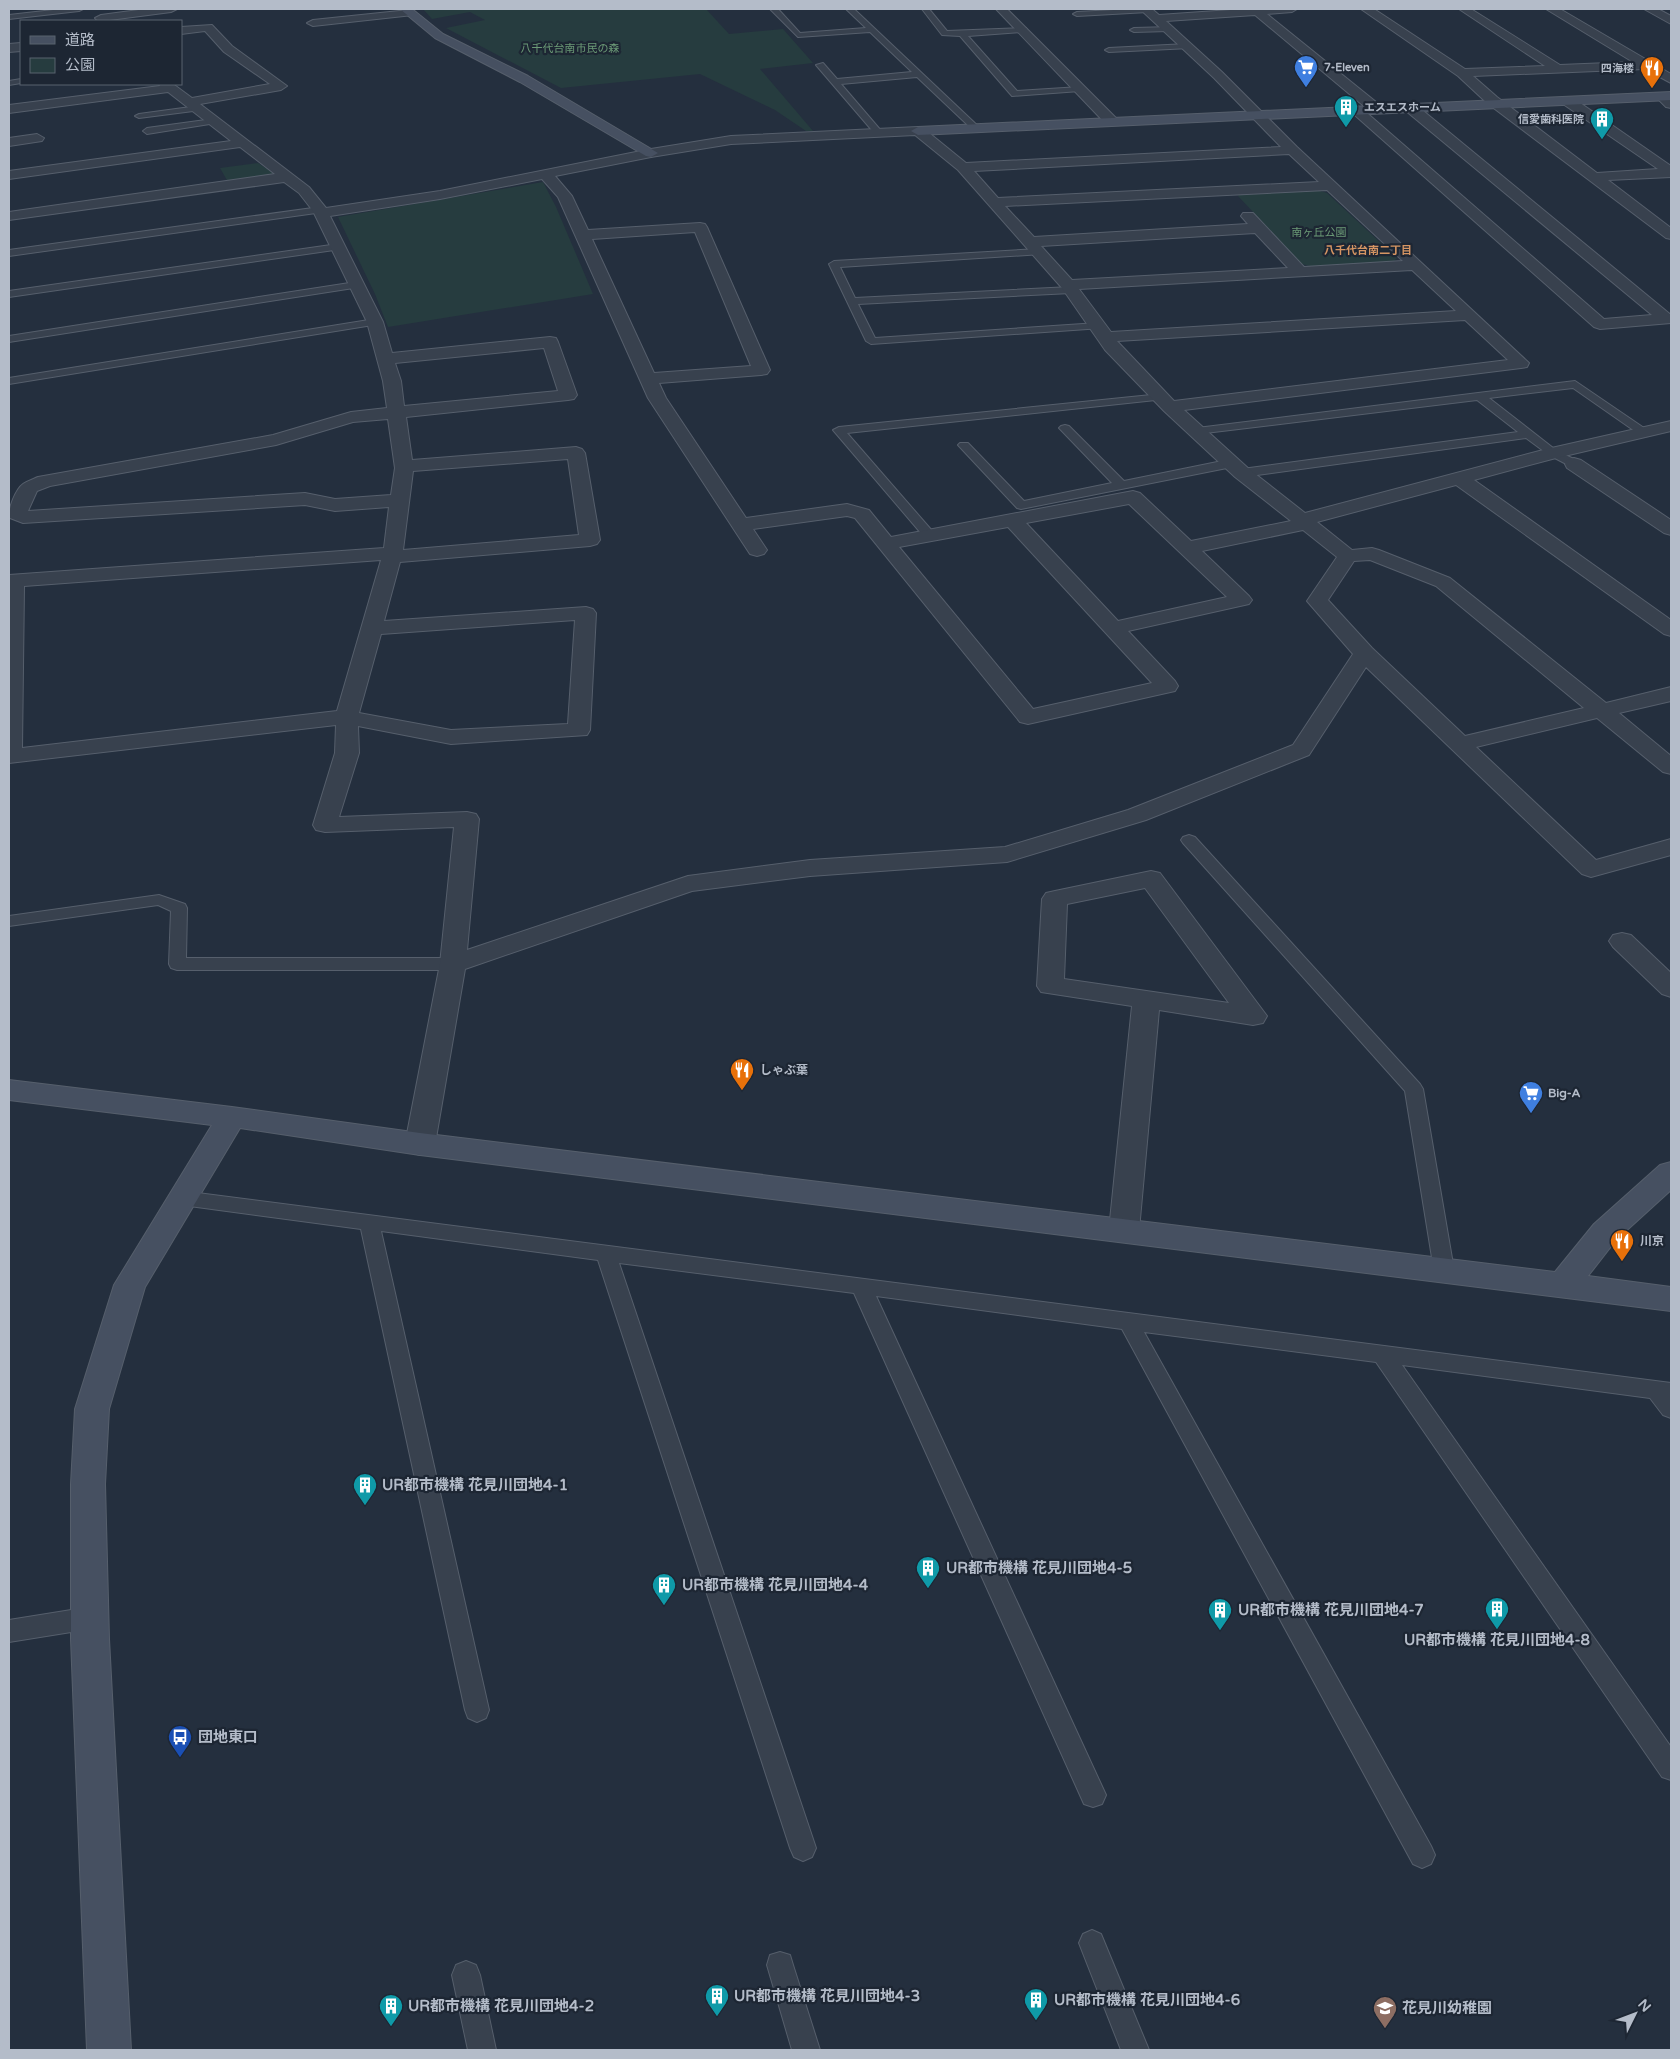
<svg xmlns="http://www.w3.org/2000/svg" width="1680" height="2059" font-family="'Varela Round','Noto Sans JP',sans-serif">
<rect width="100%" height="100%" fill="#242f3e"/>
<path fill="#263c3f" d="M 423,9 L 706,9 L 729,34 L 783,29 L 813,63 L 760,69 L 813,131 L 806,131 L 775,110 L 700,74 L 561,88 L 446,28 L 485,20 L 470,12 L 432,19 Z
M 258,163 L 273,173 L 266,177 L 228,182 L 220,168 Z
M 543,182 L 556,207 L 593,294 L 388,327 L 375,294 L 338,217 Z
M 1314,189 L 1327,193 L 1397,258 L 1393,262 L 1313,267 L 1302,264 L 1238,196 L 1241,193 Z"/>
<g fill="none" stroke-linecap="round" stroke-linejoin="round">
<g stroke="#565f6c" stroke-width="2">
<path id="lane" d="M 62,9 L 83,9 L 79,11 L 9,19 L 9,15 Z
M 770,9 L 778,9 L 800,33 L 866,28 L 846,9 L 854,9 L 980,128 L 973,130 L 917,77 L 841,84 L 883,133 L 876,135 L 816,65 L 823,63 L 837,79 L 912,72 L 870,32 L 798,37 Z
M 922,9 L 929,9 L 947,31 L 1026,28 L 1027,30 L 1023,32 L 968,36 L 1017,91 L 1080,87 L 1084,89 L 1080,91 L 1012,96 L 960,36 L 942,35 Z
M 1132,9 L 1152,10 L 1148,12 L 1077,16 L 1073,14 L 1077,12 Z
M 1172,27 L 1172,31 L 1169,31 L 1134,32 L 1130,30 L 1134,28 Z
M 1187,44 L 1191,46 L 1190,48 L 1109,52 L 1105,50 L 1109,48 Z
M 21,79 L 21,83 L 9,85 L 9,81 Z
M 198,106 L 202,108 L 201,110 L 139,118 L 135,116 L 139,114 Z
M 213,119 L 216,119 L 216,123 L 147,134 L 143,131 L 147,128 Z
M 320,207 L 325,210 L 323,212 L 9,256 L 9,250 Z
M 338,244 L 341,245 L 341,249 L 9,297 L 9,291 Z
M 1039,249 L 1044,252 L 1042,254 L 840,267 L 855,298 L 1071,287 L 1076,290 L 1071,293 L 858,304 L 875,338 L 1098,323 L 1102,324 L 1103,326 L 1102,328 L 871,344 L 866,341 L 829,264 L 834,261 Z
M 356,282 L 360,283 L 360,287 L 9,342 L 9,336 Z
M 375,319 L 380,322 L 379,324 L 9,384 L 9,378 Z
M 1575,381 L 1647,430 L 1649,432 L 1647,434 L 1639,434 L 1573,388 L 1489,398 L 1557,451 L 1578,461 L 1580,464 L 1578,467 L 1574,468 L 1549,455 L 1526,438 L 1242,477 L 1236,473 L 1242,469 L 1518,432 L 1477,400 L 1197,434 L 1191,431 L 1197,428 Z
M 1161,394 L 1165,395 L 1167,397 L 1165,399 L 847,433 L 934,533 L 936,536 L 934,539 L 926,539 L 833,430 L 839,427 Z
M 1065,425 L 1069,426 L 1124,481 L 1232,459 L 1238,463 L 1232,467 L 1021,509 L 1017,508 L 958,445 L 960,443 L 968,443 L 1024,501 L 1112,483 L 1061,430 L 1059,428 L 1061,426 Z
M 1189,835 L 1195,837 L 1420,1084 L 1423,1089 L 1454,1270 L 1451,1275 L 1444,1278 L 1437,1275 L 1434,1270 L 1405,1091 L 1183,843 L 1181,840 L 1183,837 Z
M 159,895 L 185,904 L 187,908 L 186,958 L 453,958 L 459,960 L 461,964 L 459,968 L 453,970 L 177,970 L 171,968 L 169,964 L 171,911 L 158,905 L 9,926 L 9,916 Z
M 182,1191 L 1671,1383 L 1671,1418 L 1663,1415 L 1650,1398 L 1402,1365 L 1671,1747 L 1671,1780 L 1662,1777 L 1376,1362 L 1144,1332 L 1431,1846 L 1435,1855 L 1431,1864 L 1422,1868 L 1413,1864 L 1122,1329 L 876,1296 L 1106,1795 L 1102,1804 L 1093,1807 L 1084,1804 L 854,1293 L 619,1263 L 816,1848 L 812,1857 L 803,1861 L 794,1857 L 790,1848 L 598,1260 L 381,1231 L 489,1710 L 486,1718 L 477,1722 L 468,1718 L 465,1710 L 361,1229 L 182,1205 L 175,1203 L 172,1198 L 175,1193 Z
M 90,1607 L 98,1610 L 102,1618 L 98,1626 L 90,1629 L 9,1642 L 9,1620 Z
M 1092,1930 L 1101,1934 L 1149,2050 L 1121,2050 L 1079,1943 L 1083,1934 Z
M 780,1952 L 790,1955 L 793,1965 L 820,2050 L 792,2050 L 767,1965 L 770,1955 Z
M 466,1961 L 476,1965 L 480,1975 L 496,2050 L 468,2050 L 452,1975 L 456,1965 Z"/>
</g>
<g stroke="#565f6c" stroke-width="2">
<path id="street" d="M 146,9 L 177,9 L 171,12 L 102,21 L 97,20 L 95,18 L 101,15 Z
M 996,9 L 1007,9 L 1117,119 L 1119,122 L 1117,125 L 1107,125 Z
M 1140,9 L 1152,9 L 1159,15 L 1245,9 L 1297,9 L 1292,12 L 1267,14 L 1381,106 L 1382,109 L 1381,112 L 1371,112 L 1255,15 L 1166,21 L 1222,72 L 1297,147 L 1529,363 L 1527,367 L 1521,368 L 1184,410 L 1249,469 L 1305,513 L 1547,449 L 1671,421 L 1671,431 L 1556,458 L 1474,480 L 1671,620 L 1671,636 L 1664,634 L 1456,485 L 1317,522 L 1352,550 L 1372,548 L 1379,550 L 1450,578 L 1606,703 L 1671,687 L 1671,701 L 1619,713 L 1671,756 L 1671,774 L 1663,772 L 1597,718 L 1476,747 L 1596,860 L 1671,839 L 1671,855 L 1591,877 L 1582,874 L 1366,667 L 1309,755 L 1146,820 L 1007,862 L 810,876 L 692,891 L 465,969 L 435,1144 L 430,1152 L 420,1155 L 410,1152 L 405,1144 L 440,964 L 454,827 L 325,832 L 316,830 L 313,825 L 335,753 L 336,725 L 9,763 L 9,575 L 384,548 L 389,507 L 335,511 L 305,505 L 23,523 L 10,518 C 7,510 16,489 23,484 C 27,481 34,479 38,477 L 273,435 L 351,412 L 387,408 L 383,381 L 367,322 L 313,211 L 299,193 L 284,182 L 9,220 L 9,212 L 275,174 L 240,147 L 9,179 L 9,171 L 231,141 L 168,92 L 9,113 L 9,105 L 160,86 L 159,84 L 173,84 L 192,98 L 270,84 L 224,52 L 205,31 L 181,34 L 181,27 L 212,25 L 232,46 L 287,86 L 281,90 L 200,104 L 309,187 L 326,208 L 440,191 L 651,149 L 731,136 L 918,127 L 923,128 L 966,163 L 1281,147 L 1214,78 ZM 915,135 L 958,170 L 1062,288 L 1105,350 L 1164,411 L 1235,477 L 1291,521 L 1191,541 L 1140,493 L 1133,491 L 891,537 L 869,510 L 847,504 L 746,518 L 666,398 L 659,383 L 761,375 L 767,374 L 770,370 L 707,227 L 705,224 L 700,223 L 588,230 L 572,196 L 555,176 L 651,157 L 731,144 ZM 1289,154 L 1319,182 L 998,198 L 974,171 ZM 542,179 L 558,197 L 648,398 L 750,554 L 757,556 L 764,554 L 767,550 L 753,529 L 847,516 L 855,518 L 1020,722 L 1028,724 L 1175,691 L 1178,686 L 1175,681 L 1128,631 L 1249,604 L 1252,600 L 1249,596 L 1202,551 L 1303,530 L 1337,557 L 1307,601 L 1353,654 L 1293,745 L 1128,810 L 1005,847 L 810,860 L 688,876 L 467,950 L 479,819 L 476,814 L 467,812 L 339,817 L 359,753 L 358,726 L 451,744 L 587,735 L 590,730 L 596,613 L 593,609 L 586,607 L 384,621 L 400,562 L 590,546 L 597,544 L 600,540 L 585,453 L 582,449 L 576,447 L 412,460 L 406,417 L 568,400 L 574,399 L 577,395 L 558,342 L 556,338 L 550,337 L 392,353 L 383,322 L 330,216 L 440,199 ZM 1327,190 L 1403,261 L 1304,267 L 1253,213 L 1243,213 L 1241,216 L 1248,224 L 1034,237 L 1005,206 ZM 695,232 L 751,366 L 654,373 L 592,239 ZM 1255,233 L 1288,268 L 1072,280 L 1041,246 ZM 1412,270 L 1456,311 L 1111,332 L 1079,289 ZM 1465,320 L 1508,360 L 1174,401 L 1117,341 ZM 544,348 L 558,391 L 404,406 L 401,381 L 395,363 ZM 388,419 L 395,468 L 391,495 L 335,499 L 305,493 L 28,511 L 37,491 L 50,486 L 276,445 L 353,422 ZM 568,459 L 579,535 L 403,550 L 413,471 ZM 1129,504 L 1227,597 L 1118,621 L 1026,523 ZM 1008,527 L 1152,683 L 1033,709 L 899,547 ZM 381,560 L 337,711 L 22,748 L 24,586 ZM 1370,560 L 1436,586 L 1584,708 L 1465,736 L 1372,648 L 1328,600 L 1354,561 ZM 575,620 L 568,724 L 451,730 L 359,713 L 381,634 Z
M 1361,9 L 1374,9 L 1465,69 L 1545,66 L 1459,9 L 1471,9 L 1560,65 L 1633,62 L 1546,9 L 1560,9 L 1671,74 L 1671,83 L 1645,69 L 1473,76 L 1497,97 L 1597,173 L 1658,169 L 1563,104 L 1562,101 L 1563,98 L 1573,98 L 1671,166 L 1671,177 L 1608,180 L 1671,228 L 1671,239 L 1666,238 L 1487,103 L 1458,76 Z
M 1644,9 L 1658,9 L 1671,16 L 1671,24 Z
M 409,10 L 415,13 L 413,15 L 313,26 L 307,23 L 313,20 Z
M 21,43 L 21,51 L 9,52 L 9,44 Z
M 1662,93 L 1671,98 L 1671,108 L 1666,107 L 1656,97 Z
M 1411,104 L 1416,105 L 1671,315 L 1671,323 L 1600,329 L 1594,327 L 1349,110 L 1355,106 L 1360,107 L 1604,319 L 1652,315 L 1406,111 L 1405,108 Z
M 37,134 L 44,138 L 42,141 L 9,146 L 9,138 Z
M 1574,458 L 1581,460 L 1671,520 L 1671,535 L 1664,533 L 1567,468 L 1565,464 L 1567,460 Z
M 1151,871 L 1160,873 L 1267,1016 L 1263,1023 L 1253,1025 L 1159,1010 L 1139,1230 L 1135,1238 L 1124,1242 L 1113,1238 L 1109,1230 L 1132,1006 L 1041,992 L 1037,986 L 1042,899 L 1046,893 L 1055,891 ZM 1145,888 L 1229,1003 L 1064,979 L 1067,904 Z
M 1622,933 L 1631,935 L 1671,973 L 1671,997 L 1662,994 L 1613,947 L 1609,941 L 1613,935 Z"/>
</g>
<g stroke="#565f6c" stroke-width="2">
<path id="secondary" d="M 400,9 L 412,9 L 443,34 L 528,76 L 658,153 L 651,157 L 646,156 L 520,82 L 435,38 Z
M 1671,92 L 1671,100 L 918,135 L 911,131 L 918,127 Z
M 9,1080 L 232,1107 L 420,1133 L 1555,1272 L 1594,1224 L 1660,1165 L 1671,1162 L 1671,1190 L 1616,1240 L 1588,1276 L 1671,1287 L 1671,1311 L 420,1155 L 240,1128 L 145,1287 L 109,1409 L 105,1484 L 109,1639 L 131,2050 L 87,2050 L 71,1639 L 71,1484 L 75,1409 L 114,1285 L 212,1125 L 9,1100 Z"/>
</g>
<use href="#lane" fill="#38414e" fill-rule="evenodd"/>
<use href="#street" fill="#38414e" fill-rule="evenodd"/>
<use href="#secondary" fill="#465061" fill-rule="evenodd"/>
</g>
<defs>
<g id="supermarket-pin" transform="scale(1.25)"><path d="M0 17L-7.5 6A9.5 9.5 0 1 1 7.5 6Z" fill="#3f7fe0" stroke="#1d2633"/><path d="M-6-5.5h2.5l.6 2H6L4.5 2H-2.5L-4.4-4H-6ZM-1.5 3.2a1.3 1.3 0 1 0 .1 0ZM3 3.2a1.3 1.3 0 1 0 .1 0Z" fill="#fff"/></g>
<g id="restaurant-pin" transform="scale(1.25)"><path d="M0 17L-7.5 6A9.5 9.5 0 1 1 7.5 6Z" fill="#e8710a" stroke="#1d2633"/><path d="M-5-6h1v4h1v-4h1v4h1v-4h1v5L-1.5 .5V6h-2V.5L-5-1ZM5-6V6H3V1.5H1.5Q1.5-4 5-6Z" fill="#fff"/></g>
<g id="building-pin" transform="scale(1.25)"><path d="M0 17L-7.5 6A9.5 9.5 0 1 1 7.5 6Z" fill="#0f9aa8" stroke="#1d2633"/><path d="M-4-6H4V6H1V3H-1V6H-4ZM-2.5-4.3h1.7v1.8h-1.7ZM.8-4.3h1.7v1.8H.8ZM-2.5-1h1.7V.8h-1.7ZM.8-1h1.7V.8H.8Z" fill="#fff"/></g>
<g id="bus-pin" transform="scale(1.25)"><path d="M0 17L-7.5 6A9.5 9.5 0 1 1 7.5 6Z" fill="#1a4fb4" stroke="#1d2633"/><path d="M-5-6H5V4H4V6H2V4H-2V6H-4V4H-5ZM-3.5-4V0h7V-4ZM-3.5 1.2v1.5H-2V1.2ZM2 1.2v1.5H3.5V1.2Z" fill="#fff"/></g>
<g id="school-pin" transform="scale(1.25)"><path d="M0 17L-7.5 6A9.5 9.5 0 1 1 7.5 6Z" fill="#8d6e63" stroke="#1d2633"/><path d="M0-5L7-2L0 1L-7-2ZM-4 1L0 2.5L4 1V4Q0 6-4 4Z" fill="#fff"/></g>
</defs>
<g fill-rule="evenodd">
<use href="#supermarket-pin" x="1306" y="67"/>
<use href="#restaurant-pin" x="1652" y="68"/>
<use href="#building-pin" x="1346" y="107"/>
<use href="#building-pin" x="1602" y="119"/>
<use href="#restaurant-pin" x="742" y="1070"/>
<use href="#supermarket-pin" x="1531" y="1093"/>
<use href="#restaurant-pin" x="1622" y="1241"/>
<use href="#building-pin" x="365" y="1485"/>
<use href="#building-pin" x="928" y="1568"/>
<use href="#building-pin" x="664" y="1585"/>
<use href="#building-pin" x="1497" y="1609"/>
<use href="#building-pin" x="1220" y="1610"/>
<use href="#bus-pin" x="180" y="1737"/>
<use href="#building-pin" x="717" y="1996"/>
<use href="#building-pin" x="1036" y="2000"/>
<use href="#building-pin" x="391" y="2006"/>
<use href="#school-pin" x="1385" y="2008"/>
</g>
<g text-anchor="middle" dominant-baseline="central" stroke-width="4.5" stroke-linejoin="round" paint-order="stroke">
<g font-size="11" fill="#6b9a76" stroke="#1d2633">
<text x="570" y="48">八千代台南市民の森</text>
<text x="1319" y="232">南ヶ丘公園</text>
</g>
<g font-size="11" font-weight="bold" fill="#b4bcc9" stroke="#1d2633" text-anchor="start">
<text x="1324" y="67">7-Eleven</text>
<text x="1634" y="68" text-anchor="end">四海楼</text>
<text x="1364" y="107">エスエスホーム</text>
<text x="1584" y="119" text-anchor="end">信愛歯科医院</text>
</g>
<g font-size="11" font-weight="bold" fill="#d59563" stroke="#1d2633">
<text x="1368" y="250">八千代台南二丁目</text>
</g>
<g font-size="12" font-weight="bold" fill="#b4bcc9" stroke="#1d2633" text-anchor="start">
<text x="760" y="1070">しゃぶ葉</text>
<text x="1548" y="1093">Big-A</text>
<text x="1640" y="1241">川京</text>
</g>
<g font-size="15" font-weight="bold" fill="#b4bcc9" stroke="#1d2633" text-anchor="start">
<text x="382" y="1485">UR都市機構 花見川団地4-1</text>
<text x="946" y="1568">UR都市機構 花見川団地4-5</text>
<text x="682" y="1585">UR都市機構 花見川団地4-4</text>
<text x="1238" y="1610">UR都市機構 花見川団地4-7</text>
<text x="1497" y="1640" text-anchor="middle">UR都市機構 花見川団地4-8</text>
<text x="198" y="1737">団地東口</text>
<text x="734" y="1996">UR都市機構 花見川団地4-3</text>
<text x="1054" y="2000">UR都市機構 花見川団地4-6</text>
<text x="408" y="2006">UR都市機構 花見川団地4-2</text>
<text x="1402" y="2008">花見川幼稚園</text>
</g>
</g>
<rect width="1680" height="2059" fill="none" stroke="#b4bcc9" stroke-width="20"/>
<rect x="20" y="20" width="162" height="65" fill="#1d2633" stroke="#59626f"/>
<rect x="30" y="36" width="25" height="8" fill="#465061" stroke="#59626f"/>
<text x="65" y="45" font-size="15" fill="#b4bcc9">道路</text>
<rect x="30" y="58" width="25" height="15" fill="#263c3f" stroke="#59626f"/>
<text x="65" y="70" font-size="15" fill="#b4bcc9">公園</text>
<g transform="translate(1635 2014) rotate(48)" stroke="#1d2633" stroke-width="4" paint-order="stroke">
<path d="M0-4L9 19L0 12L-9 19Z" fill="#b4bcc9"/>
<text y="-8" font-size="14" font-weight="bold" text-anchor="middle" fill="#b4bcc9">N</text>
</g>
</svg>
